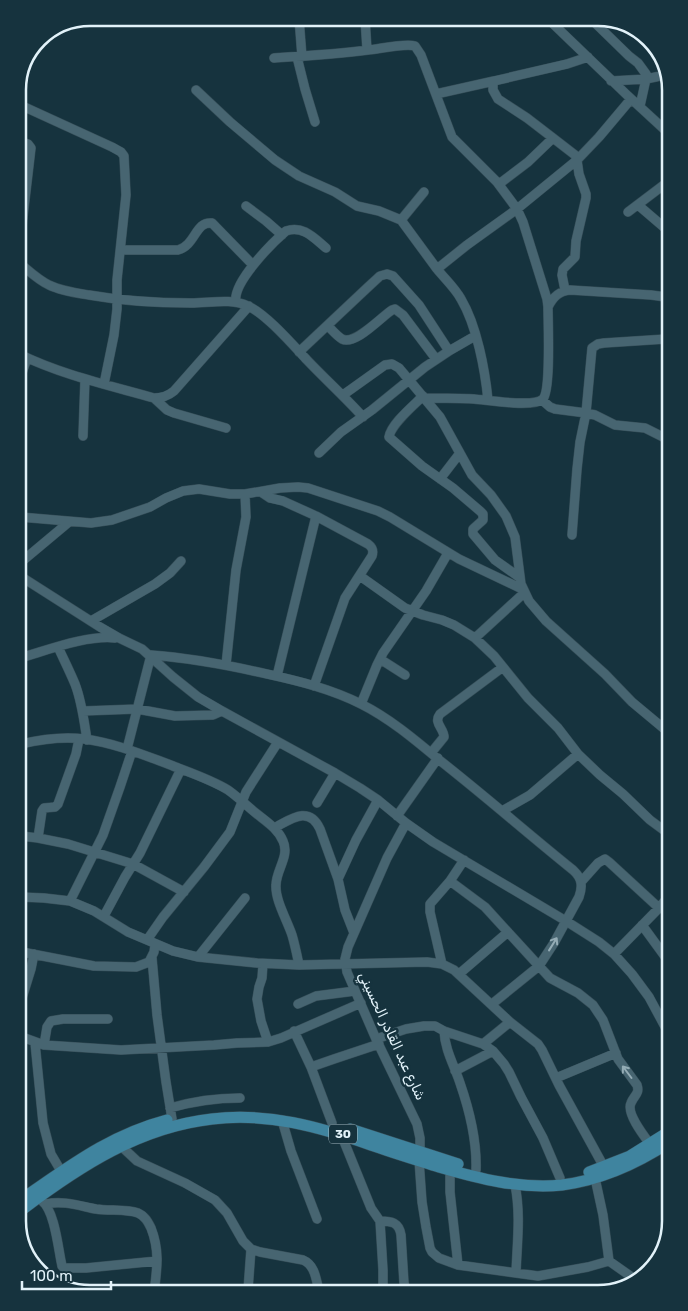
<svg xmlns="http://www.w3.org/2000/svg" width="688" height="1311" font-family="Rubik,'Noto Naskh Arabic',sans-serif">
<rect width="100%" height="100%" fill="#16333e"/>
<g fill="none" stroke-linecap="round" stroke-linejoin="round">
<g stroke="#364e58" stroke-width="10">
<path id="minor" d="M 299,18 L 302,57
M 365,18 L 367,50
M 547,18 L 627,95 L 665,130
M 590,18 L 629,56 L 638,63 L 646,74 L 646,79 L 640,106
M 297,57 L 305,89 L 315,122
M 274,58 C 305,56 337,54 368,50 C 379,49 405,43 415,46 L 421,55 L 452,137 L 497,182 L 517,209 L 577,160 L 599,137 L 631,99
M 611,81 L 646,79 L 665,75
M 196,90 L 230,122 L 275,160 L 299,176 L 335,192 L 357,206 L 379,211 L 401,220 L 437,269 L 467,245 L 517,209 L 523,222 L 547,299 L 548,307 C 548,322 551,390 543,399 C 533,408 488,400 474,399 C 458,398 441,398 424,398
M 436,94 L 494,81
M 18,104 L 112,147 L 121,152 L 124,156 L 126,195 L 117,280 L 117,309 L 114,335 L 104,384
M 553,138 L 527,118 L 498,99 L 493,90 L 493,84 L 494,81 L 567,64 L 588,57
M 18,141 L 28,144 L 31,148 L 18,259
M 499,184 L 528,162 L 553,138 L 575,155 L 577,160 L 579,174 L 586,194 L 586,198 L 576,241 L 575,257 L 563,269 L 562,275 L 565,290
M 638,205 L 666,229
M 246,206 L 266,221 L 282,235
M 628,212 L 665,184
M 401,220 L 424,192
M 121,250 L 178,250 C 196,245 195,221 212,223 L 253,265
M 18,262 C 28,270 38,280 49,285 C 61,291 76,293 89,295 C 123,301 157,303 191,303 C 210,303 231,298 248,306 C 266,314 292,344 307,360 C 325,379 345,397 363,417
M 437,269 C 445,279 455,288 461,299 C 477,326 485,370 488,400
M 236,302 C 232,283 272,243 286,231 C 303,225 314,238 326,248
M 548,307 C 553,297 559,291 570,290 L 651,295 L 666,297
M 328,326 C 332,330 337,336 342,339 C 355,346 381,317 392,310 L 395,309 L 403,315 L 436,359
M 299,352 L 367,288 L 380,276 L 387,274 L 393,276 L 419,305 L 449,351
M 19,354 C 62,375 108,385 154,398 C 163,398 168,396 174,391 L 249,306
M 19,389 L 22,373 L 27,358
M 343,395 L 385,365 L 392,364 L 399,368 L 440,417 L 472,475 L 491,495 L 506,516 L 515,537 L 521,584 L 529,601 L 546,621 L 605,674 L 632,702 L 668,732
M 423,396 C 413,406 391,424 389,437 L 422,466 L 453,488 L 480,511 L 483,514 L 483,520 L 473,529 L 473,534 L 495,560 L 519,577
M 154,398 L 167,410 L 174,413 L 226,428
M 542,400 L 550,407 L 555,409 L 586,413 L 595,415 L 615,425 L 645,428 L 667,439
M 83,436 L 85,379
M 319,453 L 341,432 L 372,410 L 425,367 L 449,351 L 475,336
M 440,479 L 460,453
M 261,492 L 270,498 L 283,501 L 316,516 L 368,544 C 372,547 374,550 372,556 L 345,598 L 314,686
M 20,517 L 91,523 L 112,520 L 150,507 L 166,498 L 183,491 L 199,489 L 230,494 L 245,494 L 280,488 L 298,487 L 308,488 L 378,511 L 390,517 L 459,559 L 522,589
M 572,535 L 577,469 L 580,442 L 586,413 L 592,348 L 598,344 L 604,343 L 666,339
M 20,563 L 69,522
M 20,576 L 100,627 L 119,638 L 142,649 L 173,677 L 198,697 L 222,711 L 335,773 L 360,788 L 378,800 L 406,823 L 433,842 L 566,921 L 599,942 L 614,954 L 632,974 L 649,997 L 670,1036
M 360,576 L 405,608 L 423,615 L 442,620 L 454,625 L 475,638 L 494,656 L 528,698 L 558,728 L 578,754 L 600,775 L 623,794 L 650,820 L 669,834
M 91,621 L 155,584 L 170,573 L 181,561
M 475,638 L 524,593
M 58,647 C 64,660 70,672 75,684 C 82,702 84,721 87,740
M 20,658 C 48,650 87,635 115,638
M 380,659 L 405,675
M 226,665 L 236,570 L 246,517 L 245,494
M 277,676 L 316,516
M 361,704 L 377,665 L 383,653 L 426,591 L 448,553
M 83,711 L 137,709 L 175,716 L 213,715 L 222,711
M 21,744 C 42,739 63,736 85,739 C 114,743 141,754 168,764 C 188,772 210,779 228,790 C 238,797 247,806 257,814 C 267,822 278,829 283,841 C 290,856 276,870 276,885 C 275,900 287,920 292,935 C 295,945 297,955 299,965
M 127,749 L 151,655 C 190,658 228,665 267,674 C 299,681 331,689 361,704 C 389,718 414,739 438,759 C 484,795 527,833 573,870 C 582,878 583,886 579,897 L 554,943 L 539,966 L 492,1004
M 431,753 L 444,737 C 444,728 433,723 440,714 L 503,667
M 317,803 L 335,773
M 502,811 L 530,795 L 578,754
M 397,816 L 438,758
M 406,823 L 387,858 L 348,947 L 345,959 L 347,972 L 376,1039 L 417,1124 L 420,1138 L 420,1152
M 274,828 C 291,819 309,805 320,829 L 338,879
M 21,836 L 38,838 L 68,844 L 133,864 L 184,892
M 38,838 L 42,811 L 44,808 L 55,807 L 58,804 L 76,754 L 79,739
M 450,881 L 485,907 L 550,978 L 578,993 L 593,1005 L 603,1020 L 618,1059 L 637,1085 C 640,1094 634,1095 631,1103 C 626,1113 644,1136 650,1144
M 581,882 L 598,863 L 605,859 L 609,862 L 659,908
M 21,897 L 44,898 L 70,901 L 94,911 L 128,932 L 173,951 L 198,957 L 257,963 L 299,965 L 427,962 L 442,964 L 454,970 L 510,1022 L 538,1044 L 542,1050 L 559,1085 L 604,1167
M 70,901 L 103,835 L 120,787 L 132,751
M 104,916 L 125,877 L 140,853 L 181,769
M 642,925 L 669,962
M 354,933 L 345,910 L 338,879 L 356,840 L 378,800
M 147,940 L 163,917 L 204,867 L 230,832 L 246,792 L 278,742
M 22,952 L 94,966 L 136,967 L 149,962 L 154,952 L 155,944
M 614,954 L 659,908 L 669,896
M 198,957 L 245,898
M 152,958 L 157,1015 L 166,1082 L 172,1119
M 263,964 L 262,978 L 259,987 L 257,999 L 261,1021 L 268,1042
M 442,964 L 430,912 L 430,904 L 450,881 L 464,860
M 459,974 L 508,932
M 22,998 L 31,969 L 34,954
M 298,1004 L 316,996 L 355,991
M 294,1031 L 311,1067 L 332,1123
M 444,1031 C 445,1050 454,1065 460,1083 C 469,1109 477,1142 476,1170
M 22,1037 L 44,1045 L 121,1050 L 214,1045 L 237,1043 L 268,1042 L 281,1038 L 361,1003
M 376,1039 L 406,1029 L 424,1026 L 435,1026 L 444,1031 L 483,1044 L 493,1051 L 504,1064 L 509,1072 L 521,1097 L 543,1138 L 560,1178
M 35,1043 L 43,1123 L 51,1154 L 61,1171
M 483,1044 L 510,1022
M 44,1045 L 47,1027 L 51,1021 L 63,1019 L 108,1019
M 311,1067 L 334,1059 L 379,1044
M 455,1071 L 493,1051
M 556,1078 L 616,1053
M 170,1108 C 194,1101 216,1098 240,1098
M 282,1120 L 291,1151 L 317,1219
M 341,1134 L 371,1208 L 380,1221 L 383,1270 L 383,1290
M 121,1146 L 137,1161 L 185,1183 L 215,1200 L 227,1213 L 243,1241 L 251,1249 L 260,1252 L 303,1260 C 315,1265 316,1279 319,1291
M 419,1160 L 422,1202 L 426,1227 L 430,1248 L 432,1252 L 439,1258 L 458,1265 L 538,1276 L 588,1267 L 609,1261
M 450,1170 L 450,1192 L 458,1265
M 595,1178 L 603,1215 L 609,1261 L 636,1280
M 515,1185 C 521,1214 517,1244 516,1273
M 42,1201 C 54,1210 58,1246 61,1261 L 62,1266 L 64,1268 L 86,1268 L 157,1261
M 46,1204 C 63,1200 80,1206 96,1209 C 109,1211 127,1209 138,1213 C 145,1216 148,1222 151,1228 C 160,1251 157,1269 154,1293
M 380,1221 C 391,1221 399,1222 401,1235 L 404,1283 L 406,1290
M 669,1227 L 670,1199
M 248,1290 L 251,1249"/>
</g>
<g stroke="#364e58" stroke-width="12">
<path id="major" d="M 350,1129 L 458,1164
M 589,1172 L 630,1156 L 670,1131
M 23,1198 C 70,1166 110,1135 167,1120
M 23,1209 C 80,1166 140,1127 212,1119 C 267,1112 320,1127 371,1145 C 394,1153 417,1160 439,1167 C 480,1179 520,1189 562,1185 C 601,1180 638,1163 670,1142"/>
</g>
<use href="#minor" stroke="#476571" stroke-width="9"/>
<use href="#major" stroke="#3f849f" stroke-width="11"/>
</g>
<defs><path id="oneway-shaft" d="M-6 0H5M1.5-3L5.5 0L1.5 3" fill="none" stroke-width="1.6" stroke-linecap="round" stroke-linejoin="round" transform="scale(1.25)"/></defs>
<g stroke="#94acb5">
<use href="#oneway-shaft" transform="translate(553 944) rotate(-58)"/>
<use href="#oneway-shaft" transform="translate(627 1072) rotate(-127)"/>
</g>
<g text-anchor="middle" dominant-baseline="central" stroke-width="5" stroke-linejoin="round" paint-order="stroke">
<rect fill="#16333e" stroke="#a5b9c1" stroke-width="1" x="329" y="1124.5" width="28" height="19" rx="4"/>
<g font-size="12" font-weight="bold" fill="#e2f2f9">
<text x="343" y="1134">30</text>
</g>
<g font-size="14" fill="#e2f2f9" stroke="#16333e">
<text transform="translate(392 1036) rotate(65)">شارع عبد القادر الحسيني</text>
</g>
</g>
<path d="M0 0H688V1311H0ZM90 26H598A64 64 0 0 1 662 90V1221A64 64 0 0 1 598 1285H90A64 64 0 0 1 26 1221V90A64 64 0 0 1 90 26Z" fill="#16333e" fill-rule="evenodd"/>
<path fill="none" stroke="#e2f2f9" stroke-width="2.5" d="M90 26H598A64 64 0 0 1 662 90V1221A64 64 0 0 1 598 1285H90A64 64 0 0 1 26 1221V90A64 64 0 0 1 90 26Z"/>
<path d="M22 1281v8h89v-8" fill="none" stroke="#e2f2f9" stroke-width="2.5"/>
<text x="30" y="1281" font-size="15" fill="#e2f2f9" stroke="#16333e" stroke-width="4" paint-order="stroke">100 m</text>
</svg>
